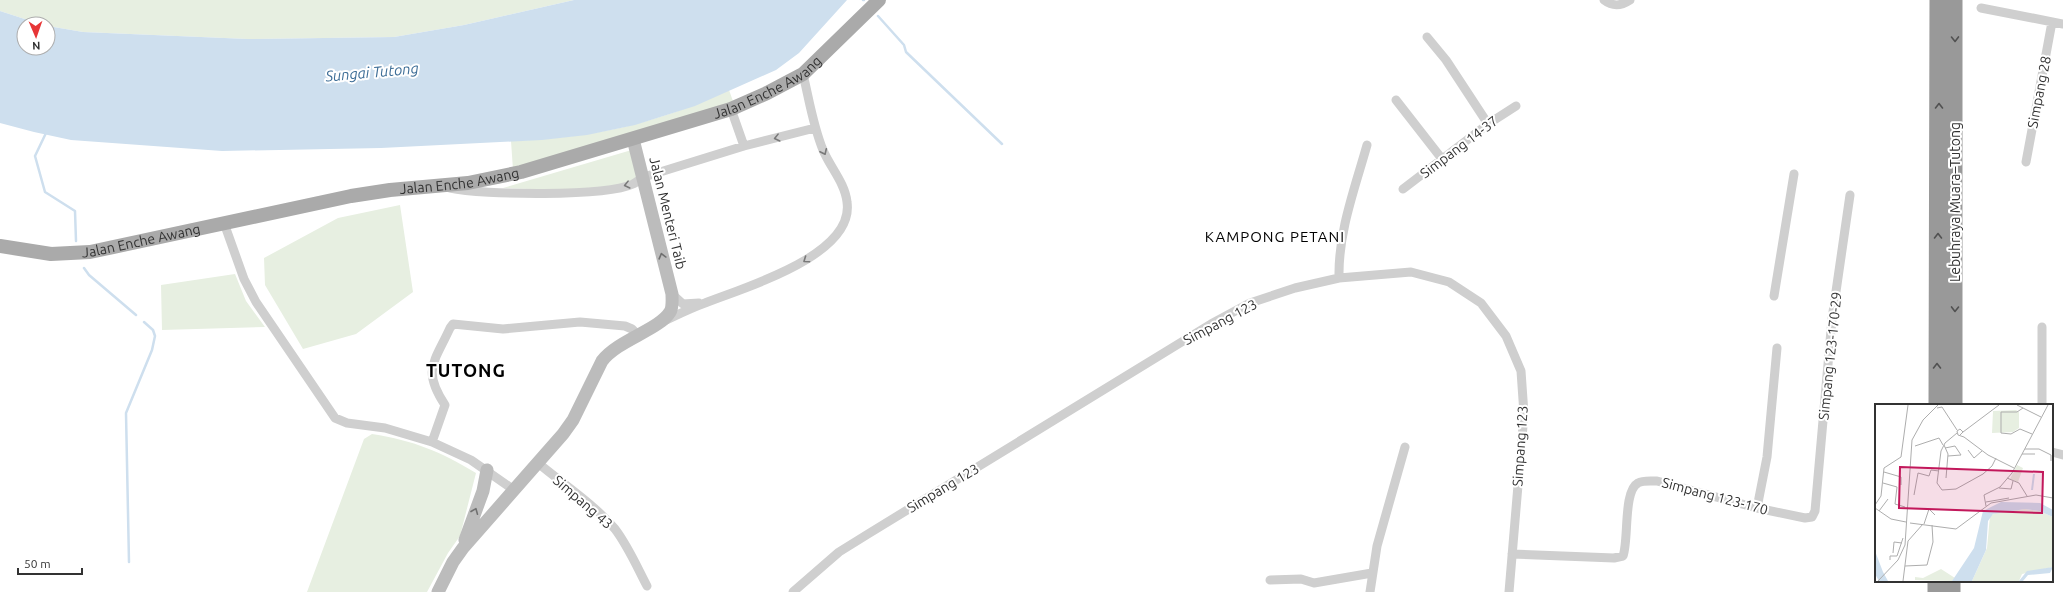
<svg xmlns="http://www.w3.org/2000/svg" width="2063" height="592" font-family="Ubuntu,sans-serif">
<rect width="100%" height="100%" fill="#fff"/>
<path fill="#e7efe1" d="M 0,0 L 574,0 L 464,25 L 394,37 L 248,39 L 83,32 L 48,26 L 48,24 L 40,24 L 0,11 Z
M 729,90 L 734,104 L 513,170 L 511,141 C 593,138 655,124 729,90 Z
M 635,149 L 642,179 L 618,186 L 563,190 L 503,188 Z
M 400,205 L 413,292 L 356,334 L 303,349 L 265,285 L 264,258 L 338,218 Z
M 235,274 L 246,301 L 265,327 L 162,330 L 161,285 Z
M 372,434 C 415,441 439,451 476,473 L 460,536 L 448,553 L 427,592 L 307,592 L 364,439 Z"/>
<path fill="#cedfee" d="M 574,0 L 847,0 L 799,53 L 776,70 L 695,106 L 635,125 L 587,135 L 542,140 L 381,148 L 222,151 L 71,140 L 34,132 L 0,123 L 0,11 L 40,24 L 24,24 L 24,48 L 48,48 L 48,26 L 83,32 L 248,39 L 394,37 L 464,25 Z"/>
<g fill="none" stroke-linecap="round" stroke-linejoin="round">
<path stroke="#cedfee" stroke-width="2.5" d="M 863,0 L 864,0
M 878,16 L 904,45 L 906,52 L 1002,144
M 46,133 L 35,156 L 45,192 L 75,211 L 76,241
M 84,268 L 89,275 L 136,315
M 129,562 L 126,413 L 152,350 L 155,336 L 153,330 L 144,322"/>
<path stroke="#cfcfcf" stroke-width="9" d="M 1604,0 C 1613,7 1621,6 1630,0
M 1981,8 L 2063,24
M 1427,37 L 1446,60 L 1488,124
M 1396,100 L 1442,159
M 731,109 L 744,146
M 2026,162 L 2052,22
M 450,188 C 483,195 605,197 633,184 C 637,182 640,179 644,177 L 744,146 L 815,128
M 1403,189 L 1488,124 L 1516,106
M 224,223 L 244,279 L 256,302 L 335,418 L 347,423 L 385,428 L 432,442 L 471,460 L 514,490
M 1339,278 C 1338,232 1355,188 1367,145
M 672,294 L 683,304 L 699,303
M 1774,296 L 1794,174
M 664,321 C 677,315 691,308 705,303 C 742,288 855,256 847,202 C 845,183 830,167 823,150 C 813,126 809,99 803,74
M 2042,405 L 2042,327
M 432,442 L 445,405 C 422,370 434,363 450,328 L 453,324 L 503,329 L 580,322 L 625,326 L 632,329 L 638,335
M 2052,452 L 2063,455
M 538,463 C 563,484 594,504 615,529 C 628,546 637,567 647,586
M 1757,508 L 1767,457 L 1777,348
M 1512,554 L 1614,558 L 1623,556 C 1629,540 1623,491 1638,483 C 1643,480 1651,481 1657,481 L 1757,508 L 1805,518 L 1812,517 L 1815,511 L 1832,319 L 1850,195
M 1270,580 L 1301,579 L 1314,583 L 1372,573
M 793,592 L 839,552 L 868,534 L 1211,324 L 1250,303 L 1295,288 L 1339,278 L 1411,272 L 1449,282 L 1481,303 L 1506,336 L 1521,371 L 1524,414 L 1509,592
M 1370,592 L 1377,546 L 1405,447"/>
<path stroke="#bcbcbc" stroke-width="13" d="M 465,540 L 483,491 L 487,470
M 438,592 L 453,562 L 463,548 L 563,434 L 573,420 L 602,361 C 618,340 659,330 670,312 C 673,307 672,300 672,294 L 633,139"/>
<path stroke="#aaa" stroke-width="14" id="s1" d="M 0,246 L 51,254 L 90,252 L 351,196 L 390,190 L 468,183 L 521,172 L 731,109 L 767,93 L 803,74 L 879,0"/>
<path stroke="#999" stroke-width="17" d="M 1937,405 L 1938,0
M 1954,405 L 1954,0
M 1936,592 L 1936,581
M 1952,592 L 1952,581"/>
</g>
<defs><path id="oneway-chevron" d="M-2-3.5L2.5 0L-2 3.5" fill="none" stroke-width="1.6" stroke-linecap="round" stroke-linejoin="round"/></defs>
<g stroke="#515151">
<use href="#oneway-chevron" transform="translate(1955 39) rotate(89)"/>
<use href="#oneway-chevron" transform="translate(1939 106) rotate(-90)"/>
<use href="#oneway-chevron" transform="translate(1938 236) rotate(-90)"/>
<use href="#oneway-chevron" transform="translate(1955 309) rotate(91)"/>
<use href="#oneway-chevron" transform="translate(1937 366) rotate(-90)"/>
</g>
<g stroke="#797979">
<use href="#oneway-chevron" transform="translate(777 138) rotate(166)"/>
<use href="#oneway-chevron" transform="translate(824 152) rotate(65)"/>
<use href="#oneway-chevron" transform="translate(627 185) rotate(166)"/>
<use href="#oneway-chevron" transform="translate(806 260) rotate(145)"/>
</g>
<g stroke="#707070">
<use href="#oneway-chevron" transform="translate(662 256) rotate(-105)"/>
<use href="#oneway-chevron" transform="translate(475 511) rotate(-68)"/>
</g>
<g text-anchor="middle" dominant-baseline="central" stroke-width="4" stroke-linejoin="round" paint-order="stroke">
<g font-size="14" fill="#323232" stroke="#fff">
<text stroke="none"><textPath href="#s1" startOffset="791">Jalan Enche Awang</textPath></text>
<text transform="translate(2039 92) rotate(-79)">Simpang 28</text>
<text transform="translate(1459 147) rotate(-37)">Simpang 14-37</text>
<text stroke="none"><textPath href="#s1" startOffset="467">Jalan Enche Awang</textPath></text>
<text transform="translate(1955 202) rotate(-90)">Lebuhraya Muara–Tutong</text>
<text transform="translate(668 213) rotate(76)">Jalan Menteri Taib</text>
<text stroke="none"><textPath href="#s1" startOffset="143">Jalan Enche Awang</textPath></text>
<text transform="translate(1220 322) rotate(-28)">Simpang 123</text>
<text transform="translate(1830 356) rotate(-84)">Simpang 123-170-29</text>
<text transform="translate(1520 446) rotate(-86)">Simpang 123</text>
<text transform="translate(943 488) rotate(-31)">Simpang 123</text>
<text transform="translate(1715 496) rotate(15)">Simpang 123-170</text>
<text transform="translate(583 502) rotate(41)">Simpang 43</text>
</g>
<g font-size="15" font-style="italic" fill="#3e6e97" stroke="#fff">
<text transform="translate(372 72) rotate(-5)">Sungai Tutong</text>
</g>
<g font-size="15" letter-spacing="1" fill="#000" stroke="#fff">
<text x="1275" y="236">KAMPONG PETANI</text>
</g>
<g font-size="18" font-weight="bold" letter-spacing="1" fill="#000" stroke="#fff">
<text x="466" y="370">TUTONG</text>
</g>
</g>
<g transform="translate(1875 404)">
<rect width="178" height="178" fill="#fff"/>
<path d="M 141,6 L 144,8 L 144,24 L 138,28 L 117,29 L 118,7 ZM 142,61 L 148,64 L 143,78 L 135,75 ZM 150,105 L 164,107 L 178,113 L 178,163 L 147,170 L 144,177 L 97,177 L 112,144 L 115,112 L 122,108 ZM 66,165 L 80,174 L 77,177 L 40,176 L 40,173 L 48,174 Z" fill="#e7efe1"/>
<path d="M 126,98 L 165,99 L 178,106 L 178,113 L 164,107 L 150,105 L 118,110 L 113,117 L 111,146 L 97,177 L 77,177 L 99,144 L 108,107 ZM 0,147 L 8,168 L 13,177 L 4,177 L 0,170 ZM 178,163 L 175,169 L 153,171 L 148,177 L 144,177 L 152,167 Z" fill="#cedfee"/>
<path fill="none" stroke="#cedfee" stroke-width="2" d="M 157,86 L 159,70"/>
<path fill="none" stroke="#adadad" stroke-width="1" d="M 142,1 L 166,13M 62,4 L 67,3 L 82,26M 148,4 L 142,8 L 126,8 L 126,29 L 136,30 L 145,25 L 157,30M 88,28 L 124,1M 82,29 L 70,39 L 66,47 L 62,79 L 67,86 L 81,85 L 108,70 L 117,62 L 121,54M 85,31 L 88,28 L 85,25 L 82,27 L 83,31 L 89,33 L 113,51 L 139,64M 69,41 L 73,50 L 71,74M 40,42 L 64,34 L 68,41M 70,44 L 80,42 L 86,51 L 73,52M 150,45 L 164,45 L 176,51 L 176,57M 93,46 L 99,54 L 107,47M 147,50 L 160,50M 9,68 L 26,73 L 26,81M 132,74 L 144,79 L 152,92M 8,79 L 22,83 L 20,100 L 30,103M 124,84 L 136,85 L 138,77M 39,91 L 43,69 L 54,72 L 56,66 L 64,67M 111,98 L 134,94M 0,101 L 6,92 L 9,64 L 26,53 L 33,1M 111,102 L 109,91 L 125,83 L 137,69 L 173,1M 0,104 L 16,115 L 31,118M 4,107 L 13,95M 35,119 L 81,125 L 116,99 L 161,91 L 178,94M 49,120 L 54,105 L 60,111M 18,149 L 19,138 L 27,139M 15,156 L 15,152 L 22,152 L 28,134M 30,162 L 52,161 L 58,138 L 57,121M 3,177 L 23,156 L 30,141 L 37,36 L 48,16 L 63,1M 28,177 L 33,137 L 48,120"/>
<path fill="#c2185b" fill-opacity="0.15" stroke="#c2185b" stroke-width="2" d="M 25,63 L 168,68 L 167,109 L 24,104 Z"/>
<rect width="178" height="178" fill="none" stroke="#323232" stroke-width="2"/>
</g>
<g transform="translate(36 36) rotate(178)"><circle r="19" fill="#ffffff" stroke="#adadad"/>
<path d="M0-3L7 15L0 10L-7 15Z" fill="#e73637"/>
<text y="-6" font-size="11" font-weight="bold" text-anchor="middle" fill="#323232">N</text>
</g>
<path d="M18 568v6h64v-6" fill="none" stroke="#323232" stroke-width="2"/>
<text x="24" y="568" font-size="12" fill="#323232" stroke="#ffffff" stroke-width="3" paint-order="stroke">50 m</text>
</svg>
